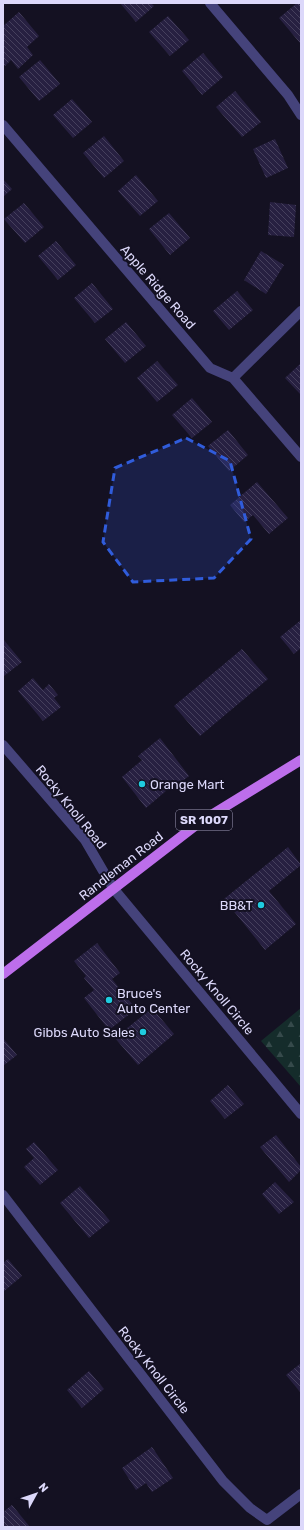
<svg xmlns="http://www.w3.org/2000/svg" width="304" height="1530" font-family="Rubik,sans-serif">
<defs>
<pattern id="forest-firs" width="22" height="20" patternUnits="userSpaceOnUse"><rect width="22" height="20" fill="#152c2b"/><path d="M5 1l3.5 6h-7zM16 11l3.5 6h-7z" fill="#364a4b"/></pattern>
<pattern id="building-back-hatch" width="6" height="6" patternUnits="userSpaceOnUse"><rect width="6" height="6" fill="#272041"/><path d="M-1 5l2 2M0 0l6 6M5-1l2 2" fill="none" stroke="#46405d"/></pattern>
</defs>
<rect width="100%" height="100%" fill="#141122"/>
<path fill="url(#forest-firs)" d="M 301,1008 L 301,1087 L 261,1041 Z"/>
<path fill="url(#building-back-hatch)" d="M 120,3 L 151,3 L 154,6 L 136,22 Z
M 297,3 L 301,3 L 300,43 L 279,18 Z
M 19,12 L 39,36 L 27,47 L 33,55 L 18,69 L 11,60 L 5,66 L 3,64 L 3,26 Z
M 168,16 L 189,40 L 170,56 L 149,32 Z
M 203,53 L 223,77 L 202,95 L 182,71 Z
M 40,60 L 60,84 L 39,101 L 19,77 Z
M 235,91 L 261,122 L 242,137 L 216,107 Z
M 72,99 L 92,122 L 73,138 L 53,115 Z
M 104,136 L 124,161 L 104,178 L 83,153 Z
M 275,139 L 288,168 L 266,178 L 253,149 Z
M 136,175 L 158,201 L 140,216 L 118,191 Z
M 3,179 L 12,189 L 3,197 Z
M 270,202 L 296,205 L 294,237 L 268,235 Z
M 24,203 L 44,227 L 25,243 L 4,219 Z
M 169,213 L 190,238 L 170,255 L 149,229 Z
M 56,241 L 76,265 L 58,280 L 38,256 Z
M 261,251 L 284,265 L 266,294 L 244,280 Z
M 92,283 L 113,309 L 95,323 L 74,298 Z
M 237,291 L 253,310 L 229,330 L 213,311 Z
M 126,322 L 146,346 L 125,363 L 105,339 Z
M 157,361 L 178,385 L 157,402 L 137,378 Z
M 301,363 L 301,395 L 285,378 Z
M 192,398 L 212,422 L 192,438 L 172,415 Z
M 228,430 L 248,455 L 229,471 L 208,446 Z
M 257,482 L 288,518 L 269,534 L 253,515 L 244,522 L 230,505 Z
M 301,620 L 301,648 L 294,654 L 280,637 Z
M 3,639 L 22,662 L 4,676 L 3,675 Z
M 242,649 L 268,679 L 200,736 L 174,706 Z
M 33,678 L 43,690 L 49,684 L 58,695 L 54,698 L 61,707 L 43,721 L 18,691 Z
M 160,738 L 189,776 L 175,787 L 173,785 L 146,808 L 122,777 L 142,760 L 138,756 Z
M 288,847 L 301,865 L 269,891 L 296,924 L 265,950 L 224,899 Z
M 97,943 L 120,973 L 112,979 L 136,1009 L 109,1030 L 84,998 L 94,990 L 84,978 L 86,976 L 74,961 Z
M 152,1008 L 174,1034 L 138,1065 L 115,1038 Z
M 3,1038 L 17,1055 L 3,1066 Z
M 228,1085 L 244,1104 L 225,1119 L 210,1101 Z
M 276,1135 L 301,1167 L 301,1170 L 289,1182 L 260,1147 Z
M 34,1142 L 58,1170 L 40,1185 L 24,1167 L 34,1158 L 26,1149 Z
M 275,1182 L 294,1202 L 279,1214 L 262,1194 Z
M 80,1186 L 110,1221 L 89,1238 L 60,1203 Z
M 8,1259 L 22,1276 L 3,1292 L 3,1263 Z
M 301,1363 L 301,1393 L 286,1375 Z
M 89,1371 L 104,1389 L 82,1408 L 67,1390 Z
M 152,1447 L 173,1478 L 152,1492 L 146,1483 L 136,1490 L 122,1468 Z
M 12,1505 L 30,1527 L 3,1527 L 3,1512 Z"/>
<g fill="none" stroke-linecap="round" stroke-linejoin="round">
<path stroke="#45437b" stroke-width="10" d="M 210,3 L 288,95 L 301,115
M 3,125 L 210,368 L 233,378 L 301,457
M 233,378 L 301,311
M 3,745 L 85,840 L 113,888 L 301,1114
M 3,1195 L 223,1481 L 250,1508 L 267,1520 L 301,1494"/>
<path stroke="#bd6eeb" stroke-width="10" d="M 3,974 L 200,822 L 301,760"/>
</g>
<path fill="#305cdb" fill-opacity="0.2" stroke="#305cdb" stroke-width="3" stroke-dasharray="8 5" stroke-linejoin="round" d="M 186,438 L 230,461 L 251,539 L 214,578 L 133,582 L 103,542 L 115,468 Z"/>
<g fill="#1fcbdf" stroke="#141122" stroke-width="1.5">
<circle cx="142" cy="784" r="4"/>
<circle cx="261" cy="905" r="4"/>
<circle cx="109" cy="1000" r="4"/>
<circle cx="143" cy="1032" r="4"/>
</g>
<g text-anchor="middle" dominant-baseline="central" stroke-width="4" stroke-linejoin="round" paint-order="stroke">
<rect fill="#141122" stroke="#a09cb9" stroke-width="1" x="176" y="810" width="56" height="20" rx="3"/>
<g font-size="12" font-weight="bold" fill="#dcd8fa">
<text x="204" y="820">SR 1007</text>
</g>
<g font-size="13" fill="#dcd8fa" stroke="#141122">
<text transform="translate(158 287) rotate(49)">Apple Ridge Road</text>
<text transform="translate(71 807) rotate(51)">Rocky Knoll Road</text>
<text transform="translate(121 866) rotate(-38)">Randleman Road</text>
<text transform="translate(217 992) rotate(50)">Rocky Knoll Circle</text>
<text transform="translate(154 1370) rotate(52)">Rocky Knoll Circle</text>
</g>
<g font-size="13" fill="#dcd8fa" stroke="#141122" text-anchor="start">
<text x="150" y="784">Orange Mart</text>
<text x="253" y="905" text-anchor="end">BB&amp;T</text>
<text x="117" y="993">Bruce's<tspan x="117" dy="15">Auto Center</tspan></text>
<text x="135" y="1032" text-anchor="end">Gibbs Auto Sales</text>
</g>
</g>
<rect width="304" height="1530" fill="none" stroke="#dcd8fa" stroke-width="8"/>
<g transform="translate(36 1494) rotate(50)" stroke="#141122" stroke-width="3" paint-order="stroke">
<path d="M0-3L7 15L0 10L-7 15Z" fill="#dcd8fa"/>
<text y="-6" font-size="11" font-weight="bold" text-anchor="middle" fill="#dcd8fa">N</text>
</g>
</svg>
